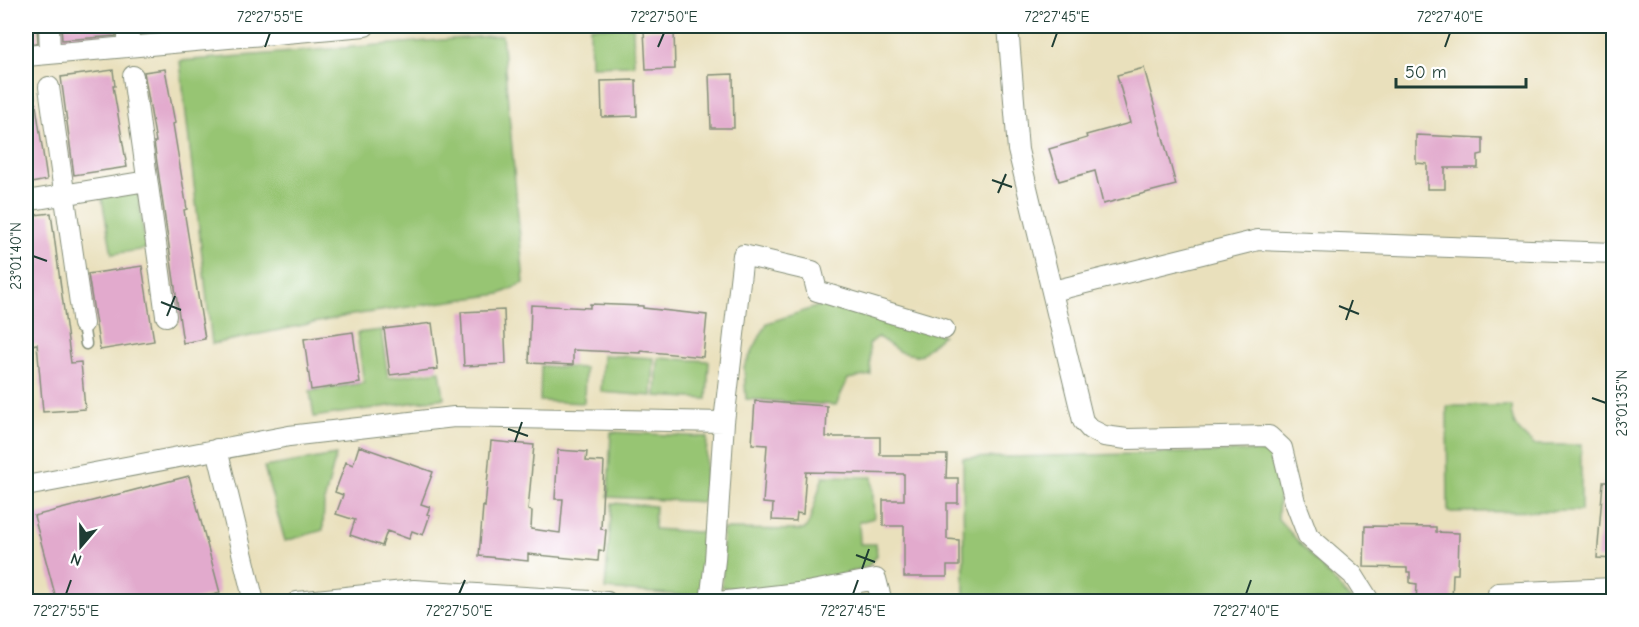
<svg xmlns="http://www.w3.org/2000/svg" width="1639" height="627" font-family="'Comic Neue',sans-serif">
<rect width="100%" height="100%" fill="#fff"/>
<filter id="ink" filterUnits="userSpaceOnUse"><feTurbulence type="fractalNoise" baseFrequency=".0167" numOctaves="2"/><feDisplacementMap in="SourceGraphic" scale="12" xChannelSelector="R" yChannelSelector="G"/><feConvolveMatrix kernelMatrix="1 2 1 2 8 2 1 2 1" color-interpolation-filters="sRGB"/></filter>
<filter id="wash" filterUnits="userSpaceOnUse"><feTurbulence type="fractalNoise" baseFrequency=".008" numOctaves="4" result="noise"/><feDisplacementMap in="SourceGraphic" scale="24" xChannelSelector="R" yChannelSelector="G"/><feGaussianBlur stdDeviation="1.35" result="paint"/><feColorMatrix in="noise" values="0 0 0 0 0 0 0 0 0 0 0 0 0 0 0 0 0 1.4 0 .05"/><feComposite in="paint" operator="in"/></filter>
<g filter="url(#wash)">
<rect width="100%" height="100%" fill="#e9e0bc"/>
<path fill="#97c573" stroke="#5b8154" stroke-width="1.5" d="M 633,26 L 634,65 L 591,66 L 590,27 Z
M 502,35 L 524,283 L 500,294 L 352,315 L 212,344 L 180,61 Z
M 137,190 L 146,249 L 112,254 L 101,194 Z
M 825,304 L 869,309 L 943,335 L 919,356 L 900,352 L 878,337 L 869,344 L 871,375 L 848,379 L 836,405 L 746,399 L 744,367 L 767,323 Z
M 381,330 L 388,378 L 440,371 L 444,398 L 314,417 L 310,391 L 364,383 L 357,333 Z
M 603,355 L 654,358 L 652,396 L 601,392 Z
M 658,358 L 709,361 L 707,399 L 656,396 Z
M 541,366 L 585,368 L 584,403 L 540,401 Z
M 1447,406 L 1511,406 C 1511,426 1520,433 1534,445 L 1581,445 L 1581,511 L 1448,512 Z
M 611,432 L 707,437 L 704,502 L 608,497 Z
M 1255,451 C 1263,452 1272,453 1276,461 C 1282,472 1278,506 1278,519 L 1352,601 L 964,601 L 963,458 Z
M 336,455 L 324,502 L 323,530 L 285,541 L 264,467 Z
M 823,476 L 872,477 L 874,518 L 859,522 L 860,544 L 876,544 L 877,556 L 867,567 L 797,588 L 754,591 L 722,587 L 723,529 L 804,530 L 809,523 Z
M 612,503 L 655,506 L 654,529 L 711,533 L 706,597 L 605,589 Z"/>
<g id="blocks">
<path fill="#e2aacd" d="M 26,26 L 37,26 L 38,43 L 26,44 Z
M 61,26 L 116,26 L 116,36 L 62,40 Z
M 644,30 L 674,30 L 675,69 L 646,70 Z
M 1144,68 L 1176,185 L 1103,204 L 1095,171 L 1059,181 L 1049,149 L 1087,138 L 1086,135 L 1130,123 L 1117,75 Z
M 165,69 L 175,123 L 173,124 L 187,209 L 184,210 L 205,339 L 183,343 L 154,142 L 156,142 L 144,72 Z
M 113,70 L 115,86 L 113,86 L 127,167 L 74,175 L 61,77 Z
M 733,74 L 734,128 L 711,128 L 709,75 Z
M 636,80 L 637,116 L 602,117 L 601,81 Z
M 34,92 L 47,180 L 26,184 L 26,93 Z
M 1416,135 L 1483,138 L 1483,154 L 1478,155 L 1478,168 L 1445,168 L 1445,189 L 1427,189 L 1427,164 L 1416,163 Z
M 51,213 L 71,363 L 81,362 L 85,409 L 43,412 L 37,344 L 26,346 L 26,265 L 33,264 L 26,216 Z
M 142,266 L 154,341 L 100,350 L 88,274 Z
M 590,304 L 643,306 L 643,308 L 707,315 L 703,357 L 641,351 L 641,353 L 573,350 L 573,365 L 529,363 L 531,305 L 590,308 Z
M 504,310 L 506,364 L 464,366 L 461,312 Z
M 432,323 L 438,369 L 390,375 L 384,329 Z
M 353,332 L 360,383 L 311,390 L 304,339 Z
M 755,401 L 827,406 L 826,437 L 880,437 L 880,455 L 947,455 L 946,478 L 958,478 L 958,503 L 947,503 L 947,539 L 959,540 L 959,566 L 947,566 L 947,577 L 904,577 L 904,526 L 883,526 L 883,500 L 904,500 L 904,474 L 806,472 L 803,514 L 797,513 L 796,521 L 772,520 L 773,504 L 763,503 L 767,445 L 752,444 Z
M 491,441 L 534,445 L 528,510 L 532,511 L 531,529 L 560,533 L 563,499 L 555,499 L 558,450 L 587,452 L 586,461 L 604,462 L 601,529 L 606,530 L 604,551 L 599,550 L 598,561 L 528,554 L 528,561 L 479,556 L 483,506 L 485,507 Z
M 359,446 L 433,472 L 421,504 L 430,507 L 427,514 L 430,515 L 423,535 L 412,531 L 409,539 L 387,531 L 382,546 L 350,535 L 355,520 L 336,514 L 343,495 L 335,492 L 346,462 L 353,465 Z
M 189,476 L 220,593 L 187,602 L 57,602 L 34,516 Z
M 1603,482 L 1614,482 L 1614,559 L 1597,558 Z
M 1365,526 L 1436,527 L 1436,532 L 1459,533 L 1458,574 L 1453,574 L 1452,602 L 1416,602 L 1417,584 L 1410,583 L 1410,572 L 1407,572 L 1407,568 L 1364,567 Z"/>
</g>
</g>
<g filter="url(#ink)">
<use href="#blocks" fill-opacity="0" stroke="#848e78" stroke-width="1.5"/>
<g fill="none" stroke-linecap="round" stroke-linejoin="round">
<g stroke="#848e78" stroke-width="13">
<path id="lane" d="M 83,324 L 86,344"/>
</g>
<g stroke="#848e78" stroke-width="22">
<path id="street" d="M 49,26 L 50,53
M 128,26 L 128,47
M 1008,26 L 1018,150 L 1083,421 L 1090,429 L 1104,436 L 1127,439 L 1269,436 L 1282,448 L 1295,502 L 1308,536 L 1353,575 L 1370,602
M 26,56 L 365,26
M 133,76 L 166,316
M 49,87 L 83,324
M 26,201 L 147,181
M 1053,291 L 1258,240 L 1614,253
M 217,449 L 254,602
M 26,486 L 289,436 L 454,417 L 724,422
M 297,602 L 414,590 L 607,602
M 710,602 L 715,560 L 724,422 L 743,255 L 812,271 L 817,291 L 944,329
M 718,602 L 807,592 L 876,579 L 882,602
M 1498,602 L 1498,593 L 1614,588"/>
</g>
<use href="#lane" stroke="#fff" stroke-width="10"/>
<use href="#street" stroke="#fff" stroke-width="20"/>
</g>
</g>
<path fill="none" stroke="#1f3d34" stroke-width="2" d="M 265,47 L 270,33M 658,47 L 664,33M 1052,47 L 1057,33M 1445,47 L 1450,33M 992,180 L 1012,187M 998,193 L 1006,174M 33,256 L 47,261M 161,302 L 181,310M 1339,306 L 1359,314M 167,316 L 175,296M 1346,320 L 1353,300M 1592,398 L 1606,403M 508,429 L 528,436M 515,442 L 522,422M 856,555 L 875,562M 862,569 L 869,549M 66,594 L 71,580M 459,594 L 465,580M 853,594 L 858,580M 1246,594 L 1251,580"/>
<rect width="1639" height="627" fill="none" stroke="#fff" stroke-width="66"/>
<g transform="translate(81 546) rotate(200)" stroke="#ffffff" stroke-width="4.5" paint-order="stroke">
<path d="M0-4.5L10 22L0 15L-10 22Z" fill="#1f3d34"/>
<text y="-9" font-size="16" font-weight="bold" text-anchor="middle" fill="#1f3d34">N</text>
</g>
<path d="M1396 78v9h130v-9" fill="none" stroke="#1f3d34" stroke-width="3"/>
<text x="1405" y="78" font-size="18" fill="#1f3d34" stroke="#ffffff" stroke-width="4.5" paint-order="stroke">50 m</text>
<rect x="33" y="33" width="1573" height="561" fill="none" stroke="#1f3d34" stroke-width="2"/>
<g font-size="15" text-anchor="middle" fill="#1f3d34">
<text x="270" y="22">72°27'55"E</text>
<text x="664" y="22">72°27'50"E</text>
<text x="1057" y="22">72°27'45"E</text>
<text x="1450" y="22">72°27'40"E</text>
<text transform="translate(16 256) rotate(-90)" y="5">23°01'40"N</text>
<text transform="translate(1622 403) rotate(-90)" y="5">23°01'35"N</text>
<text x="66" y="616">72°27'55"E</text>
<text x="459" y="616">72°27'50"E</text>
<text x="853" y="616">72°27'45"E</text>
<text x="1246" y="616">72°27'40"E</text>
</g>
</svg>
